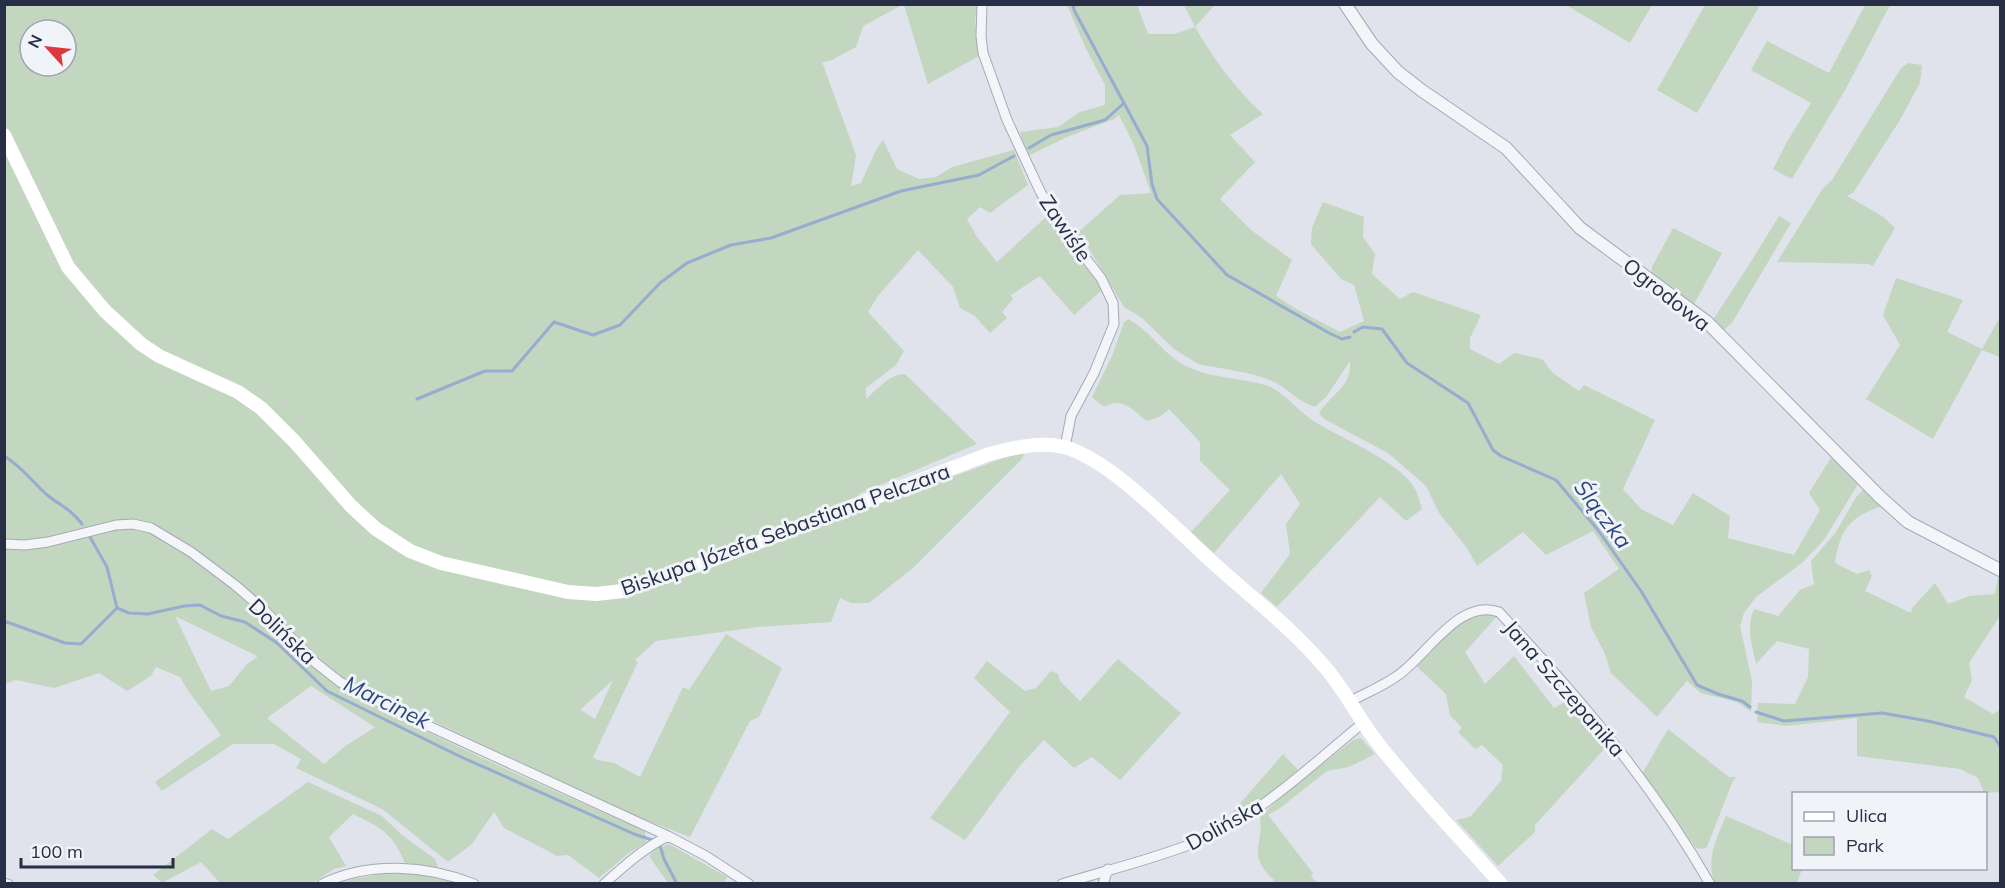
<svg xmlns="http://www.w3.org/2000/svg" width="2005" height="888" font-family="Mulish,sans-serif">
<rect width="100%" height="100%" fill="#e0e3eb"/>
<path fill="#c3d6c0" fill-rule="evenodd" d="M 4,5 L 902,5 L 863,26 L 856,47 L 830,61 L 822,62 L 856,155 L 851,186 L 861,183 L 876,150 L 883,140 L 897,169 L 919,179 L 936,177 L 952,167 L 1014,150 L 1028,185 L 990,213 L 980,207 L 967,219 L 977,237 L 997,262 L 1046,217 L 1103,289 L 1074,315 L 1040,276 L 1011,295 L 1013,299 L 1002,312 L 1007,318 L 990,333 L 975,316 L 960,308 L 953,287 L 918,250 L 878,296 L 868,312 L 904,351 L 896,365 L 866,388 L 866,399 C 877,390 889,374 905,374 L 977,444 L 859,494 L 858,511 L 1015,454 L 1025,452 L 1021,460 L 914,567 L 869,603 L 851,603 L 840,598 L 831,622 L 758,627 L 656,641 L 635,660 L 638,662 L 593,757 L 597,760 L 614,763 L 640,777 L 683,687 L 689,690 L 726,634 L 782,668 L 759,717 L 750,721 L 690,837 L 633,815 L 401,706 L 395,717 L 506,769 L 645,831 L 646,842 L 629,853 L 599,878 L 568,855 L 557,856 L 504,828 L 494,812 L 472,844 L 448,862 L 382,809 L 296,768 L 301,759 L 274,744 L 233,744 L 162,791 L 155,782 L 221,735 L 187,689 L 180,677 L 156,667 L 151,676 L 127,691 L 99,673 L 54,688 L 16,680 L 5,684 L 5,549 L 33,548 L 24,541 L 5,539 ZM 30,30 L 66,30 L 66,66 L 30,66 ZM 175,616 L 257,656 L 257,657 L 247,664 L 229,686 L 211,691 ZM 613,680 L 595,719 L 581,710 L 580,710 ZM 311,686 L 375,727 L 344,747 L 324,764 L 267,718 Z
M 904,5 L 977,5 L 975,19 L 979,56 L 928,84 Z
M 1067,5 L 1137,5 L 1148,34 L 1175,34 L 1195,27 L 1184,5 L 1215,5 L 1195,27 C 1214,59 1235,89 1263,114 L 1230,135 L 1255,162 L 1220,199 L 1251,230 L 1292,260 L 1276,296 L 1298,310 L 1340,332 L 1364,321 L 1354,285 L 1341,279 L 1311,244 L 1312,228 L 1323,202 L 1364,217 L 1363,237 L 1375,254 L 1372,274 L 1400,299 L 1413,292 L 1481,315 L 1470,338 L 1470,349 L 1499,364 L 1514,353 L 1542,359 L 1553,373 L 1579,391 L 1584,385 L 1655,420 L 1623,489 L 1641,509 L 1673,525 L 1693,493 L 1730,516 L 1728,538 L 1794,555 L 1820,510 L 1809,493 L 1832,456 L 1858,484 L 1824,540 L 1802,563 L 1756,597 L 1744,613 L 1740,626 L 1752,681 L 1751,712 L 1737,702 L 1701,693 L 1687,681 L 1657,717 L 1611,673 L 1605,654 L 1591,627 L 1584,593 L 1619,569 L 1593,531 L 1546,555 L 1523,532 L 1477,566 L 1467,548 L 1439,513 L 1426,486 L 1388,453 L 1324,419 L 1319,413 C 1331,394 1352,387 1350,361 L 1327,396 L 1315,407 C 1297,402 1285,385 1267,379 C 1246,371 1221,369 1198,364 L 1174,349 L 1142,318 L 1124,307 L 1085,242 L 1073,237 L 1120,195 L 1151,193 L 1134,145 L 1119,115 L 1114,119 L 1067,137 L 1028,156 L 1020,132 L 1058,127 L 1080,112 L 1105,105 L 1105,85 L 1086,49 Z
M 1566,5 L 1652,5 L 1630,43 Z
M 1705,5 L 1754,5 L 1759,7 L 1697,113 L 1657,90 Z
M 1865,5 L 1890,5 L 1844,92 L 1792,179 L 1773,169 L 1788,140 L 1811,103 L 1751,70 L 1767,41 L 1829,73 Z
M 1908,63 L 1922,65 L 1920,83 L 1900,120 L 1853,193 L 1847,196 L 1882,216 L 1895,228 L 1873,266 L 1869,264 L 1777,262 L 1823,188 L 1832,180 L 1901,68 Z
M 1779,216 L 1791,223 L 1732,323 L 1723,331 L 1712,321 L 1747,268 Z
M 1673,228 L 1722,253 L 1693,306 L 1652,275 L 1652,267 Z
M 1896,278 L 1963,300 L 1947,332 L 1982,349 L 2000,317 L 2000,357 L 1982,350 L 1933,439 L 1866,399 L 1900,345 L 1883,315 Z
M 1128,319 C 1150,330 1162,353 1184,365 C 1210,379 1241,377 1268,386 C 1282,391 1299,411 1312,420 C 1339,438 1403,462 1416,491 C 1419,497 1420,503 1422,509 L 1406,521 L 1380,497 L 1277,607 L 1261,593 L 1290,554 L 1286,524 L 1300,504 L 1281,474 L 1214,553 L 1191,532 L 1230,490 L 1200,461 L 1200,442 L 1169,409 L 1161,416 L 1147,421 C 1132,410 1123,396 1104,407 L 1092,397 L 1112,356 L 1124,322 Z
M 1864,489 L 1882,506 C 1850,517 1840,529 1835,563 L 1857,574 L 1869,570 L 1872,576 L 1865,591 L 1911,613 L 1912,608 L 1935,583 L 1948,604 L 1969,596 L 1995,594 L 1998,577 L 2000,578 L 2000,616 L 1969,663 L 1972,680 L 1964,697 L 1993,714 L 2000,710 L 2000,792 L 1984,793 L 1978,778 L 1960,769 L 1857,756 L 1857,718 L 1787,726 L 1757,722 L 1758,703 L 1795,704 L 1808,677 L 1809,649 L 1777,641 L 1756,664 C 1752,645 1746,628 1754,609 L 1778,616 L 1800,590 L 1814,584 L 1811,561 L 1836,532 L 1856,497 Z
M 1482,613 L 1498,615 L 1465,652 L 1485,684 L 1514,656 L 1554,708 L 1572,698 L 1609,744 L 1535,825 L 1535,832 L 1498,866 L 1456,820 L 1470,817 L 1501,781 L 1503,765 L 1482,745 L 1475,749 L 1458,732 L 1462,728 L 1450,715 L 1446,694 L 1415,665 L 1463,618 Z
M 1118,659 L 1181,713 L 1120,780 L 1092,757 L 1074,768 L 1044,740 L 1019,767 L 965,840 L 930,818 L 1010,712 L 974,678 L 987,661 L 1025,691 L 1036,688 L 1051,671 L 1058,674 L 1060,681 L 1080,701 Z
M 1668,729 L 1729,777 L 1736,777 L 1732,783 L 1707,847 L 1702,849 L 1696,848 L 1642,774 Z
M 1361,738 L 1375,754 L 1349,767 L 1327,771 L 1280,808 L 1268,815 L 1313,873 L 1311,877 L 1318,883 L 1273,883 L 1274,880 C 1246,854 1264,847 1260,817 L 1285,793 L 1353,740 Z
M 1283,754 L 1298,770 L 1264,798 L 1232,817 L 1229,816 Z
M 308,782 L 382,816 L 402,835 L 435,859 L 438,867 L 405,863 C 392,832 381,828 353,814 L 329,837 L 346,866 L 334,869 L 312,883 L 220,883 L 201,862 L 162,883 L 153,875 L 212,829 L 228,839 Z
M 1726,816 L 1793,845 L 1794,868 L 1802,869 L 1797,883 L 1715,883 C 1705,861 1717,837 1726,816 Z
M 669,844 L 727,877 L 724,883 L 668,883 L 649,856 L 656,849 Z
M 389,873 L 433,875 L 461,884 L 340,884 L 352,879 Z"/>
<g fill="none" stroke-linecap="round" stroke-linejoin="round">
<path stroke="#97accf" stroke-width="3" d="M 1073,4 L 1074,10 L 1147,146 L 1152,184 L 1157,199 L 1227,275 L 1329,333 L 1342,339 L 1350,337
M 1029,148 L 1051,135 L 1105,120 L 1123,104
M 1354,332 L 1363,327 L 1382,329 L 1407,363 L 1468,403 L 1493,450 L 1501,456 L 1556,480 L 1598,530 L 1641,591 L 1697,685 L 1718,694 L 1742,701 L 1750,707
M 417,399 L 485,371 L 512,371 L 554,322 L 593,335 L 620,325 L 660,283 L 687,263 L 731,245 L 771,238 L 901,191 L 979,175 L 1014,156
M 4,456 C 21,466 32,481 46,494 C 60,506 70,508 82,524
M 90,537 L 107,567 L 117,608
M 117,608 L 129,613 L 148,614 L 184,606 L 200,605 L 221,616 L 245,622 L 277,643 L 327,691 L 459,756 L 634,834 L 652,840
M 4,624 L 7,622 L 65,643 L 81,644 L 117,608
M 1756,712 L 1784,721 L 1882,713 L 1928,721 L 1994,737 L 2000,746
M 660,846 L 664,859 L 677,884"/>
<g stroke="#a5a9b6" stroke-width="11">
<path id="minor" d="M 982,4 L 981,36 L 983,53 L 1007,120 L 1040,191 L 1056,220 L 1101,278 L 1113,303 L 1114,324 L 1094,373 L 1071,416 L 1065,447
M 4,544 L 25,545 L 48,542 L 116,525 L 133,524 L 151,528 L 191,552 L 235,585 L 264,610 L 316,663 L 340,682 L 407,716 L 668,836 L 706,856 L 749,884
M 1351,701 C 1366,693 1383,686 1397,676 C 1426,657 1459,597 1499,612 C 1578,696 1652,783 1710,884
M 4,883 L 8,884
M 322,884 C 369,861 427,865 474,884
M 604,884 C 624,866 644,848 668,836
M 1062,884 C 1107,870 1155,859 1199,841 C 1261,815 1312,764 1363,723
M 1103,884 L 1108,869"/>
</g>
<g stroke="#a5a9b6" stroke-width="14">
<path id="tertiary" d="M 1345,4 L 1372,44 L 1398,72 L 1421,90 L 1506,148 L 1580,228 L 1707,322 L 1880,497 L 1908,522 L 2000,570"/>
</g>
<use href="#minor" stroke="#f4f5f9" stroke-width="9"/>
<use href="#tertiary" stroke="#f4f5f9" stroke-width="12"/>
<path stroke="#fff" stroke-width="14" d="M 4,135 L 68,267 L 105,311 L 141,344 L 159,356 L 238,392 L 261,408 L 295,442 L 351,506 L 376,529 L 410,551 L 441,563 L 568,592 L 596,594 L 623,591 L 704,563 L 989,454 C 1014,448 1038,441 1064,447 C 1106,458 1162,515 1194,545 C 1236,586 1286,621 1324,666 C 1339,683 1350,702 1362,721 C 1373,738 1386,754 1398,768 C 1431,808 1467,845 1501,884"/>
</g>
<g text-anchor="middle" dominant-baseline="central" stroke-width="6" stroke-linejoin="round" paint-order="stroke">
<g font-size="21" fill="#272e45" stroke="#f0f3f8">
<text transform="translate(1066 228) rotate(56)">Zawiśle</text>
<text transform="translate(1667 294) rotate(38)">Ogrodowa</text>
<text transform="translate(785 529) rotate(-20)">Biskupa Józefa Sebastiana Pelczara</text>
<text transform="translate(283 631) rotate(44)">Dolińska</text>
<text transform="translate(1565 688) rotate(49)">Jana Szczepanika</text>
<text transform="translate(1224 824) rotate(-29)">Dolińska</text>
</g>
<g font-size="22" font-style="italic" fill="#2c477d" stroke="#f0f3f8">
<text transform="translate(1603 514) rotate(53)">Ślączka</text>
<text transform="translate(387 702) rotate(26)">Marcinek</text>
</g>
</g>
<rect width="2005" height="888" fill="none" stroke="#272e45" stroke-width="12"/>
<rect x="1792" y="792" width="195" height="78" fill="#f0f3f8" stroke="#a0a4b0" stroke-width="1.5"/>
<rect x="1804" y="812" width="30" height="9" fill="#ffffff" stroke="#a0a4b0" stroke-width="1.5"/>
<text x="1846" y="822" font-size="18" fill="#272e45">Ulica</text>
<rect x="1804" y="837" width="30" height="18" fill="#c3d6c0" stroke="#a0a4b0" stroke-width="1.5"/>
<text x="1846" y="852" font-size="18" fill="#272e45">Park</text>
<g transform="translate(48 48) rotate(297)"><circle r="28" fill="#f0f3f8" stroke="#a0a4b0" stroke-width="1.5"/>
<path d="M0-4.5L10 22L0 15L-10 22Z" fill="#de373e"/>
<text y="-9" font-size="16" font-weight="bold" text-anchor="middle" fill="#272e45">N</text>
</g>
<path d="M21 858v9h152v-9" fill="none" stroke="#272e45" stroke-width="3"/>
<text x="30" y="858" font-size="18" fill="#272e45" stroke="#f0f3f8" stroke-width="4.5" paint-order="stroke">100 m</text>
</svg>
